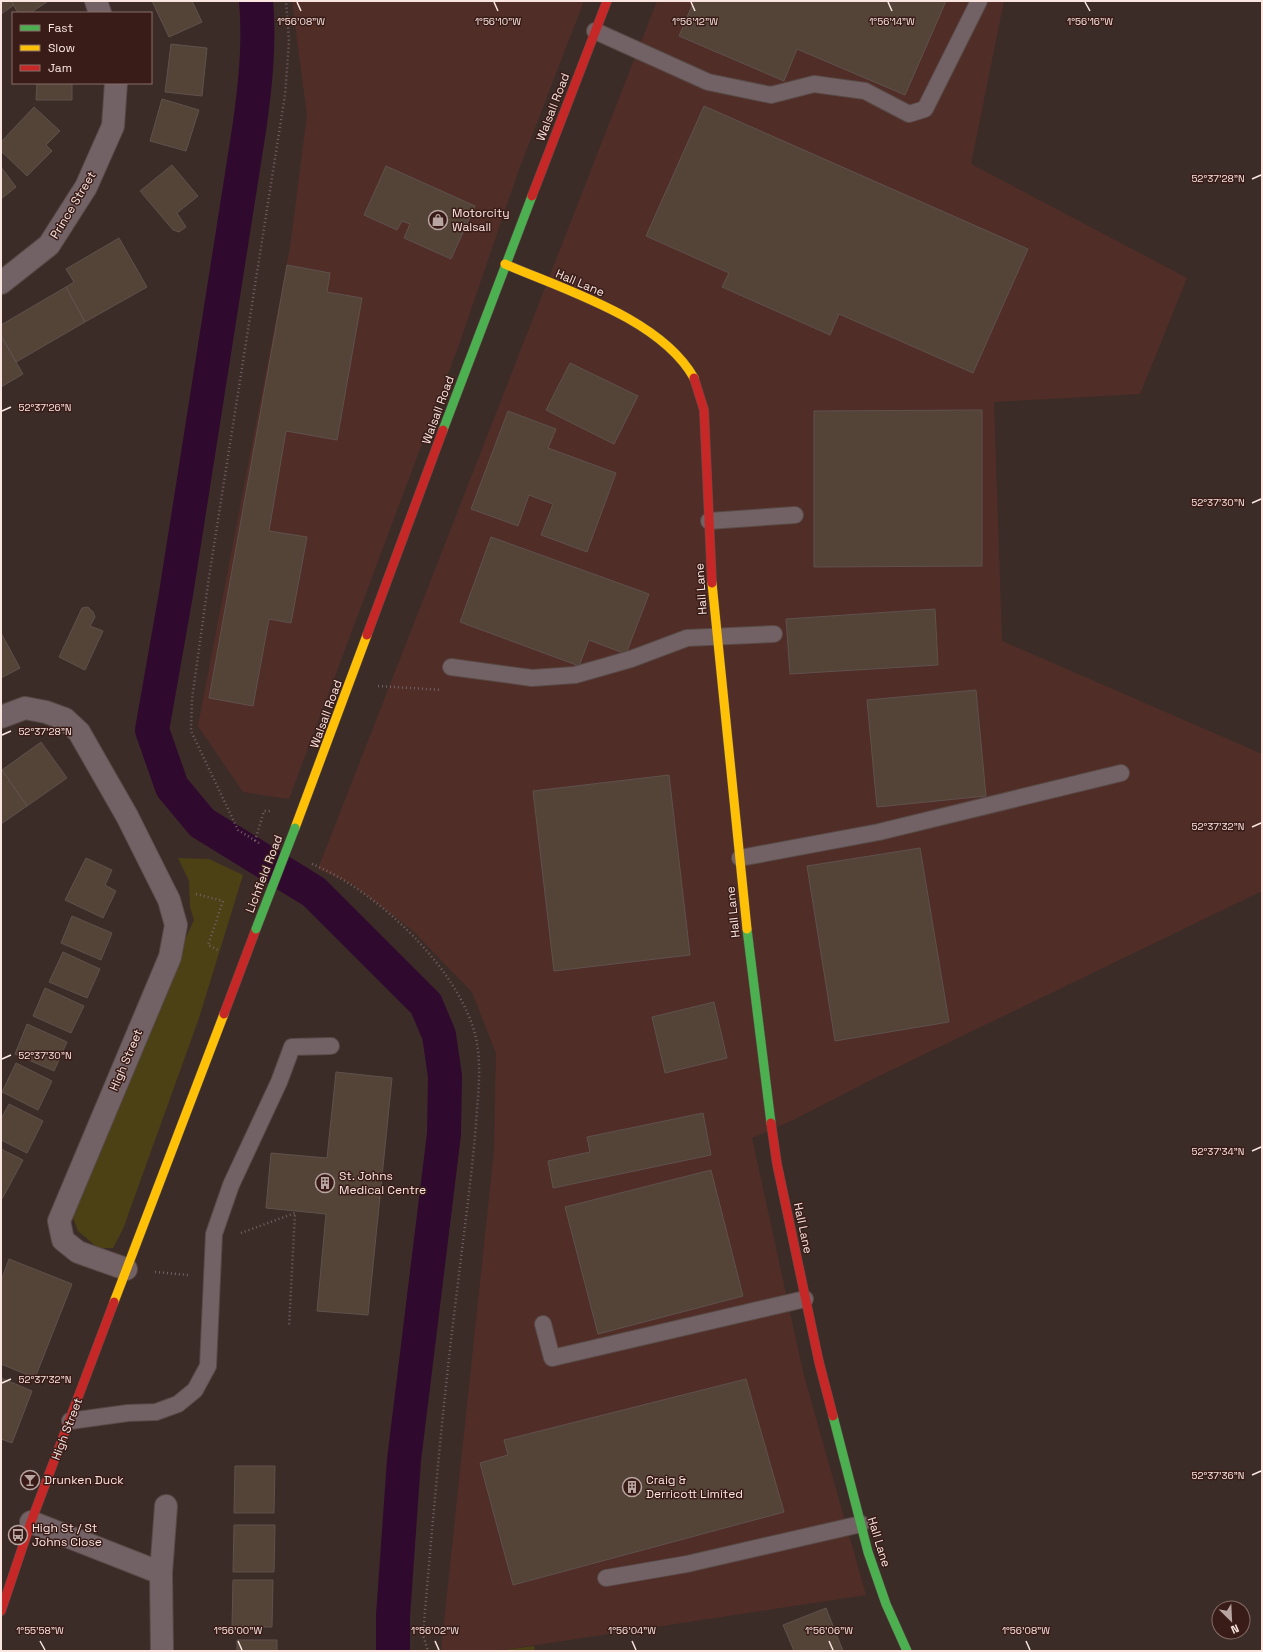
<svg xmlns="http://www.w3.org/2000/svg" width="1263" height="1652" font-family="'Space Grotesk',sans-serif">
<rect width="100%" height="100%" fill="#3c2c28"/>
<path fill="#502e27" d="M 292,1 L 584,1 L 518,172 L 460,342 L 289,799 L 243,792 L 198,726 L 290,247 L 307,115 Z
M 657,1 L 1004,1 L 971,164 L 1187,278 L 1140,394 L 994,402 L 1002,641 L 1262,754 L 1262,891 L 873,1079 L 791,1121 L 752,1138 L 804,1376 L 866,1595 L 497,1651 L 441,1651 L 494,1150 L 496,1053 L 472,992 L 411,929 L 352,884 L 318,869 Z"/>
<path fill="#4c4015" d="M 178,858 L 209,859 L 243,875 L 199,1018 L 123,1229 L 113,1248 L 98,1248 L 78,1231 L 73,1218 L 167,979 L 194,920 L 190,907 L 189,881 Z
M 534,1646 L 535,1651 L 497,1651 Z"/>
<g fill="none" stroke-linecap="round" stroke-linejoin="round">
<path stroke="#30092f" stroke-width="34" d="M 256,1 C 260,44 255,88 249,130 L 176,594 L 152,730 L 172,787 L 202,823 L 314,892 L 426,1004 L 439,1035 L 445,1076 L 444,1134 L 404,1460 L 393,1616 L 393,1651"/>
</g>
<path fill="#544337" stroke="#5f514c" d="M 1,1 L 11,1 L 14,5 L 1,14 Z
M 11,1 L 46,1 L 47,2 L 30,13 L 18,13 Z
M 152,1 L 192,1 L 202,22 L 169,37 Z
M 694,1 L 946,1 L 905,95 L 797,49 L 784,81 L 679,36 Z
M 171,44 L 207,48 L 202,96 L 165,92 Z
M 37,83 L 72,83 L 72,100 L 36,100 Z
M 162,99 L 199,110 L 186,151 L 150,141 Z
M 704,106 L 1028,249 L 973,373 L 839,314 L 830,335 L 722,287 L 729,273 L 646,236 Z
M 34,107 L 60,131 L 46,145 L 52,151 L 27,176 L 1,151 L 1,142 Z
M 172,165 L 198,196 L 177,213 L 186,227 L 179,232 L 173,230 L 140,191 Z
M 386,166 L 475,206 L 451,259 L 404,238 L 410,224 L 402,221 L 397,230 L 364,215 Z
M 1,167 L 16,187 L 1,199 Z
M 119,238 L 147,287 L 85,322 L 66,287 L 74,282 L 66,269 Z
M 287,265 L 330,273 L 327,292 L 362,298 L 337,440 L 286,431 L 269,531 L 307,537 L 291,623 L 269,619 L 253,706 L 209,698 Z
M 66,287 L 85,322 L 16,362 L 1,336 L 1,325 Z
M 2,337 L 23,374 L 1,387 L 1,338 Z
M 570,363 L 638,396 L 614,444 L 546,410 Z
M 982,410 L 982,566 L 814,567 L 814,411 Z
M 508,411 L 556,429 L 548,448 L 616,473 L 587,552 L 541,535 L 553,504 L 529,495 L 518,526 L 471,509 Z
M 491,537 L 649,594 L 626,654 L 589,640 L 579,666 L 460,622 Z
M 88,607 L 93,612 L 95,617 L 90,626 L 103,631 L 85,670 L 59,657 L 82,608 Z
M 935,609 L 938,665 L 790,674 L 786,619 Z
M 1,633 L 20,668 L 1,678 Z
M 976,690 L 986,796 L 877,807 L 867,700 Z
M 41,742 L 67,778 L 27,806 L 2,770 Z
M 2,770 L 27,806 L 1,824 L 1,771 Z
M 669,775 L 690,955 L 554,971 L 533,791 Z
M 920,848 L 949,1022 L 835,1041 L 807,866 Z
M 86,858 L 112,870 L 105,885 L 116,891 L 103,918 L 65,900 Z
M 72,916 L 112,933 L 101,960 L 61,943 Z
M 63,952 L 100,969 L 87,998 L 49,982 Z
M 45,988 L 84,1006 L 71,1033 L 33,1016 Z
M 714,1002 L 727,1058 L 665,1073 L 652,1017 Z
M 27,1024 L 67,1042 L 54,1071 L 15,1054 Z
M 16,1063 L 52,1081 L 38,1110 L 2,1092 Z
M 336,1072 L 392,1078 L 368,1315 L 317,1311 L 326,1214 L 266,1208 L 271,1153 L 327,1158 Z
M 9,1104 L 43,1121 L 27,1153 L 1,1140 L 1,1119 Z
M 703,1113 L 711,1155 L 553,1188 L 548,1161 L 590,1152 L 587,1137 Z
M 1,1149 L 23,1160 L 2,1199 L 1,1198 Z
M 711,1170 L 743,1296 L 598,1334 L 565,1207 Z
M 9,1259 L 72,1284 L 35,1378 L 1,1364 L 1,1281 Z
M 1,1378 L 32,1391 L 12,1443 L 1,1439 Z
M 746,1379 L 784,1512 L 513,1585 L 480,1463 L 508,1455 L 504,1440 Z
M 235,1466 L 275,1466 L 274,1513 L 234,1513 Z
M 234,1525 L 275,1525 L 274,1572 L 233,1572 Z
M 233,1580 L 273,1580 L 272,1627 L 232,1627 Z
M 826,1608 L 843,1651 L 794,1651 L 783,1625 Z
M 237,1640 L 277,1640 L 277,1651 L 237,1651 Z"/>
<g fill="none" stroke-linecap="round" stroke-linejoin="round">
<g stroke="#594a47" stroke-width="18">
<path id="lane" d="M 595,31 L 708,82 L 771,95 L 814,84 L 865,91 L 909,114 L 925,109 L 979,1
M 709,521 L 795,515
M 451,667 L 532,678 L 575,675 L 631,659 L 687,638 L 774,634
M 740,858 L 879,832 L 1121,773
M 543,1324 L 552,1358 L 805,1299
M 70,1421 L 128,1413 L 156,1412 L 178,1404 L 195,1390 L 208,1366 L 214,1234 L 231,1185 L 279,1082 L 292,1047 L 331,1046
M 606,1578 L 687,1564 L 861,1524"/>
</g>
<g stroke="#594a47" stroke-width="24">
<path id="street" d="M 96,1 L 100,13
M 1,283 L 49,245 L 86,187 L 113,126 L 116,83
M 1,717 L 25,708 L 46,712 L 65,719 L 79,732 L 127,816 L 169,900 L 176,925 L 170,957 L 59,1221 L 63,1240 L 78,1252 L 126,1269
M 31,1522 L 161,1573 L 162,1651
M 161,1573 L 166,1506"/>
</g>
<g stroke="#594a47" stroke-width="10">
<path id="fast" d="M 443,430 L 532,196
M 747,929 L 771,1123
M 833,1416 L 868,1552 L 886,1604 L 907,1651"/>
</g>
<g stroke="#594a47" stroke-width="10">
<path id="slow" d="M 505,264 C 565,290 661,319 694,378
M 712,583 L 747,929
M 295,828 L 367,635
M 114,1302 L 224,1014"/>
</g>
<g stroke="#594a47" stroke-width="10">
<path id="jam" d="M 532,196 L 607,1
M 694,378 L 704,410 L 712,583
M 367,635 L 443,430
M 224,1014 L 256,929
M 771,1123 L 777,1164 L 819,1362 L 833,1416
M 1,1611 L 31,1522 L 114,1302"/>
</g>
<path stroke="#726264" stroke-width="2.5" stroke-dasharray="1 3" stroke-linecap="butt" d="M 378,686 L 441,690
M 255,841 L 264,811 L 271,811
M 259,843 L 238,830 L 191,731 L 192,699 L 209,577 L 285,95 L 289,41 L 286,1
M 312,864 C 376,890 460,969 476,1038 C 482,1066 478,1094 476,1123 C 472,1176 464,1230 458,1283 C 443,1400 433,1517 423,1635 L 428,1651
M 196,894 L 223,901 L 208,945 L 218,950
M 241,1233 L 295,1213 L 289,1327
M 155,1272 L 188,1275"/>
<use href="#lane" stroke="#736265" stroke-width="16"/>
<use href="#street" stroke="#736265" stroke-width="22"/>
<use href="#fast" stroke="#4caf50" stroke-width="9"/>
<use href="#slow" stroke="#ffc107" stroke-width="9"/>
<use href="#jam" stroke="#c62828" stroke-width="9"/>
<g stroke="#594a47" stroke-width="10" stroke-linecap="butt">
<path id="fast-bridge" d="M 256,929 L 295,828"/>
</g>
<use href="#fast-bridge" stroke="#4caf50" stroke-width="9"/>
</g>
<path fill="none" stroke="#fae5e1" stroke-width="1.5" d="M 297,2 L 301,11M 494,2 L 498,11M 691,2 L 695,11M 888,2 L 892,11M 1085,2 L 1090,11M 1252,179 L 1261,175M 2,411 L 11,407M 1252,503 L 1261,499M 2,735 L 11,731M 1252,827 L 1261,823M 2,1059 L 11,1055M 1252,1151 L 1261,1147M 2,1383 L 11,1379M 1252,1475 L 1261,1471M 40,1641 L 45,1650M 238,1641 L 242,1650M 435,1641 L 439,1650M 632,1641 L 636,1650M 829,1641 L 833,1650M 1026,1641 L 1030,1650"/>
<defs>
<g id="shop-ring" transform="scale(1)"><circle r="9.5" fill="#391c17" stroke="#b8a4a0" stroke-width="1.5"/><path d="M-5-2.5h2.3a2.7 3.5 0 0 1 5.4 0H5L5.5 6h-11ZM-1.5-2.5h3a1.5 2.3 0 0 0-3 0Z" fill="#b8a4a0"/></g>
<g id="building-ring" transform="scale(1)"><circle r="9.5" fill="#391c17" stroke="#b8a4a0" stroke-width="1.5"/><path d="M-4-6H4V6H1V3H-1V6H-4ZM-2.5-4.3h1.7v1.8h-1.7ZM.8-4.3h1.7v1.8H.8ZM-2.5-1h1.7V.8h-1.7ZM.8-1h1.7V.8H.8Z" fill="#b8a4a0"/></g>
<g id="bar-ring" transform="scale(1)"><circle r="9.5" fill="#391c17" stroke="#b8a4a0" stroke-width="1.5"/><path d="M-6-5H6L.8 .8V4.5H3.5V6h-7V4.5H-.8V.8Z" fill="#b8a4a0"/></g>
<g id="bus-ring" transform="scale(1)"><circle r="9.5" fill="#391c17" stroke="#b8a4a0" stroke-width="1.5"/><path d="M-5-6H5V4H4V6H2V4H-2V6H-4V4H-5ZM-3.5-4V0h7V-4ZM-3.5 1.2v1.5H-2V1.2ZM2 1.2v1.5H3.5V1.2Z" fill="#b8a4a0"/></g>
</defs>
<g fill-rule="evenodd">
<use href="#shop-ring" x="438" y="220"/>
<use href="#building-ring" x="325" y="1183"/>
<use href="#bar-ring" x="30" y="1480"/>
<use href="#building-ring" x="632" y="1487"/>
<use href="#bus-ring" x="18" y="1535"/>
</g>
<g text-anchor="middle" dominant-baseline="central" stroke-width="3" stroke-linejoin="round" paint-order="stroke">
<g font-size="12" fill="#fae5e1" stroke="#391c17">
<text transform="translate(553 107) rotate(-69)">Walsall Road</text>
<text transform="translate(73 205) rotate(-59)">Prince Street</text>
<text transform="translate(580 283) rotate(23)">Hall Lane</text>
<text transform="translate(438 410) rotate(-70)">Walsall Road</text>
<text transform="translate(701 589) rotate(-94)">Hall Lane</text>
<text transform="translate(326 714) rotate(-70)">Walsall Road</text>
<text transform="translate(264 874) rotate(-69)">Lichfield Road</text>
<text transform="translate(733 912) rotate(-96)">Hall Lane</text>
<text transform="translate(126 1060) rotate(-67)">High Street</text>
<text transform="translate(803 1228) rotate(78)">Hall Lane</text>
<text transform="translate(67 1429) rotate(-69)">High Street</text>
<text transform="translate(879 1542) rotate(73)">Hall Lane</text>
</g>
<g font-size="12" fill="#fae5e1" stroke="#391c17" text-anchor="start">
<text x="452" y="213">Motorcity<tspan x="452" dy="14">Walsall</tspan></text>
<text x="339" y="1176">St. Johns<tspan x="339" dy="14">Medical Centre</tspan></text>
<text x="44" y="1480">Drunken Duck</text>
<text x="646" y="1480">Craig &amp;<tspan x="646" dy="14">Derricott Limited</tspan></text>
<text x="32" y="1528">High St / St<tspan x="32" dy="14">Johns Close</tspan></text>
</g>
</g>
<g font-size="10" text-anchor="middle" fill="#fae5e1" stroke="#391c17" stroke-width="3" stroke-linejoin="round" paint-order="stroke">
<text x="301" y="25">1°56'08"W</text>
<text x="498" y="25">1°56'10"W</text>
<text x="695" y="25">1°56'12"W</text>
<text x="892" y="25">1°56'14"W</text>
<text x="1090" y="25">1°56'16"W</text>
<text x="1218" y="182">52°37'28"N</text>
<text x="45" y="411">52°37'26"N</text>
<text x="1218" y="506">52°37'30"N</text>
<text x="45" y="735">52°37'28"N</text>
<text x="1218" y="830">52°37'32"N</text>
<text x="45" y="1059">52°37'30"N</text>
<text x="1218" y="1155">52°37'34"N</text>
<text x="45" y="1383">52°37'32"N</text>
<text x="1218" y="1479">52°37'36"N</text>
<text x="40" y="1634">1°55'58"W</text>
<text x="238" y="1634">1°56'00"W</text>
<text x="435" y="1634">1°56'02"W</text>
<text x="632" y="1634">1°56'04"W</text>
<text x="829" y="1634">1°56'06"W</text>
<text x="1026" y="1634">1°56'08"W</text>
</g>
<rect width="1263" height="1652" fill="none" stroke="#fae5e1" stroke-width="4"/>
<rect x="12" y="12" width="140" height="72" fill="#391c17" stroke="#866c68"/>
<rect x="20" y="25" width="20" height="6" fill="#4caf50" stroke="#866c68"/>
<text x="48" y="32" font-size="12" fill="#fae5e1">Fast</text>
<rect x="20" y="45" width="20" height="6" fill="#ffc107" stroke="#866c68"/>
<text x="48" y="52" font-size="12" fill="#fae5e1">Slow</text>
<rect x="20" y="65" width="20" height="6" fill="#c62828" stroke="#866c68"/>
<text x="48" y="72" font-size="12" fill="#fae5e1">Jam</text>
<g transform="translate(1231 1620) rotate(156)"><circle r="19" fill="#391c17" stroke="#866c68"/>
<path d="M0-3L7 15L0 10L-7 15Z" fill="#b8a4a0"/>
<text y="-6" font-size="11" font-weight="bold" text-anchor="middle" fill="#fae5e1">N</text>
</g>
</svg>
